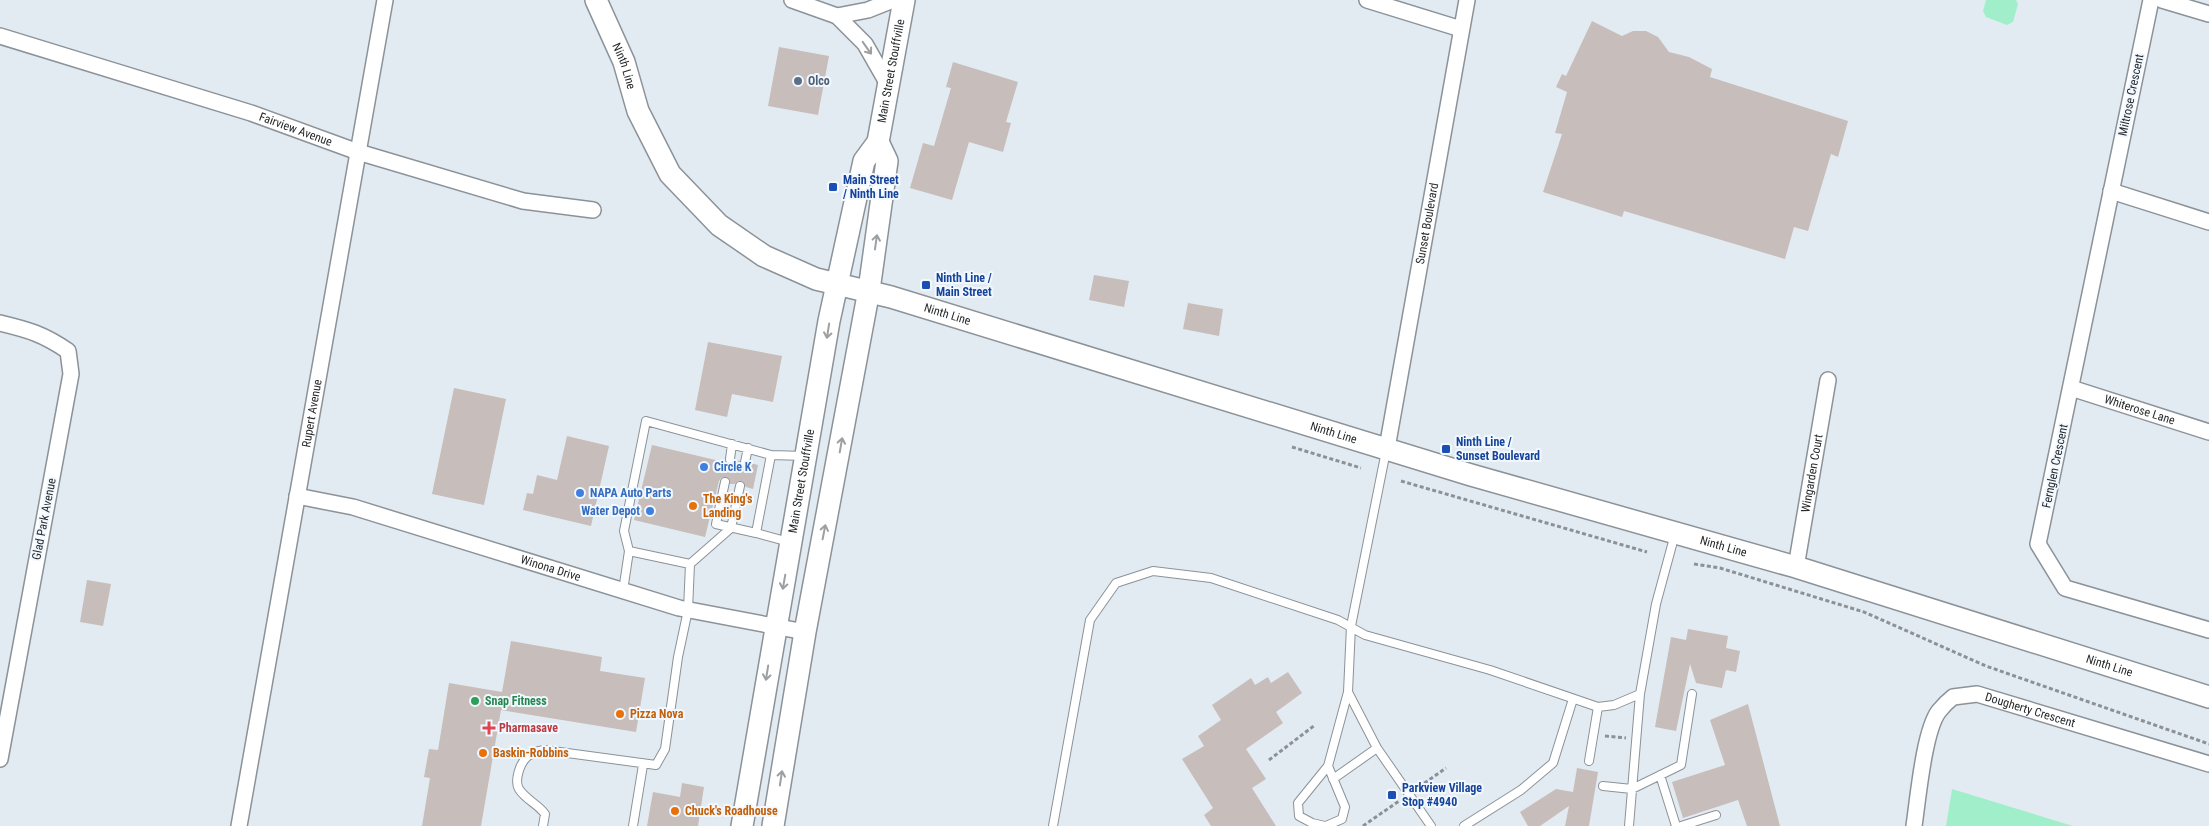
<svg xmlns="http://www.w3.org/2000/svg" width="2209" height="826" font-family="'Roboto Condensed',sans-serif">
<rect width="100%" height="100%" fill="#e3ebf2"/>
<path fill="#a1efca" d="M 1986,0 L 2016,0 L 2018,4 L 2013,22 L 2007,25 L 1986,17 L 1983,11 Z
M 1952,789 L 2073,826 L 1946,826 Z"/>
<path fill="#c7bdba" d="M 1592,21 L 1622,36 L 1633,31 L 1646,31 L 1658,37 L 1669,52 L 1689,57 L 1712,69 L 1710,77 L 1848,121 L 1838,157 L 1831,154 L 1808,231 L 1794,227 L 1785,259 L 1624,211 L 1622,217 L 1543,192 L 1562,134 L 1555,133 L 1567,92 L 1556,87 L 1562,74 L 1566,76 Z
M 779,47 L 829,56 L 818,115 L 768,106 Z
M 953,62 L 1018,82 L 1006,122 L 1011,123 L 1003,152 L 969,142 L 952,200 L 910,188 L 923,143 L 934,146 L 951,88 L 946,87 Z
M 1094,275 L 1129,281 L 1124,307 L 1089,300 Z
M 1188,303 L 1223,309 L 1219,336 L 1183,329 Z
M 708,342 L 782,356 L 773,402 L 732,394 L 727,417 L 695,410 Z
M 454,388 L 506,399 L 484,505 L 432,494 Z
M 567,436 L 609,446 L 591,526 L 523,510 L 527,493 L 533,494 L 537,475 L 557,480 Z
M 652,445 L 724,462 L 725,460 L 729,464 L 733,464 L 736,460 L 740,461 L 741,466 L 744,468 L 750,463 L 758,465 L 753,489 L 746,487 L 742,481 L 738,481 L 735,484 L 730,484 L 727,477 L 721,478 L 719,481 L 705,537 L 634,520 Z
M 87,580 L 111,584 L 103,626 L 80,622 Z
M 1688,629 L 1728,636 L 1726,648 L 1740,651 L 1736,672 L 1726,670 L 1722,688 L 1696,683 L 1690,664 L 1676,731 L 1655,727 L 1671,637 L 1686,640 Z
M 511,641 L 602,657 L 600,671 L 645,678 L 636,732 L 501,710 L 481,826 L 422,826 L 430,778 L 424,777 L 429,749 L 438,750 L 449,683 L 502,692 Z
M 1288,672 L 1302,693 L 1276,712 L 1283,723 L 1246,749 L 1266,779 L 1252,788 L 1276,826 L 1211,826 L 1204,815 L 1213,808 L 1182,759 L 1204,746 L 1198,736 L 1221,720 L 1212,705 L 1251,678 L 1255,685 L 1268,677 L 1271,683 Z
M 1748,704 L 1780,826 L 1747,826 L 1738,800 L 1683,818 L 1672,782 L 1725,765 L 1710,720 Z
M 1577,768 L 1598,772 L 1589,826 L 1565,826 L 1569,806 L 1540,826 L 1528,826 L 1520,812 L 1556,789 L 1573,792 Z
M 682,783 L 704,787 L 698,826 L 647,826 L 653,792 L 680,797 Z"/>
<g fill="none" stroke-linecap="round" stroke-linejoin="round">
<g stroke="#8b9298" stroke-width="10">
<path id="lane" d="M 1386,451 L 1351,626 L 1348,692 L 1377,748 L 1431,826
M 730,459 L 732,444
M 745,462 L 748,448
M 725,482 L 716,524 L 756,533
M 789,542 L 756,533 L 771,455 L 805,456
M 629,551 L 624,531 L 646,421 L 771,455
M 623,591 L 629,551 L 690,564
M 1589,761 L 1598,707
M 1660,775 L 1676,826
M 1333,779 L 1377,748
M 1603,786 L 1632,789 L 1681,765 L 1692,694
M 543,826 L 545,814 C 538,804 526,800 519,789 C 514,781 520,763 527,757 C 532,752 538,751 545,750 L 656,765 L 665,749 L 678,657 L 688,610 L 690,564 L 731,528 L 740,486
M 633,826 L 643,765
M 1053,826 L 1090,620 L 1116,583 L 1153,571 L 1211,578 L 1338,620 L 1365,635 L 1490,670 L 1598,707 L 1614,705 L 1640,694
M 1325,826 L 1312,823 L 1299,816 L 1298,803 L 1328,766 L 1348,692
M 1326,826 L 1342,819 L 1345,807 L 1328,766
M 1464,826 L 1521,790 L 1553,763 L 1573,699
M 1629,826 L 1640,694 L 1656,604 L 1675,534
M 1681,826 L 1716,815"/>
</g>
<g stroke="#8b9298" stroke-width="18">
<g id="street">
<path d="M 792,0 L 837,16 L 865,44 L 889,86"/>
<path d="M 1367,0 L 1461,29"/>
<path d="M 2151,0 L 2038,544 L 2065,588 L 2209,630"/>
<path d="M 2162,0 L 2209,14"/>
<path d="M 837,16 L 868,10 L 893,0"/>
<path id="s1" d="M 0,36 L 251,113 L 358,152 L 523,201 L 593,210"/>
<path d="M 2111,191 L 2209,222"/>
<path d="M 0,323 C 29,330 43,334 68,351 L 71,374 L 0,759"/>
<path id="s2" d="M 2071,388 L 2209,432"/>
<path id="s3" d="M 1387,448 L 1467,0"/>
<path id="s4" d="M 297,496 L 353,507 L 679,608 L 805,632"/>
<path id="s5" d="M 1796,567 L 1828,380"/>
<path id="s6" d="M 239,826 L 385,0"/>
<path id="s7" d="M 1914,826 C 1918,799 1924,730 1939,711 C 1943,706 1948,701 1953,697 L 1977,694 L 2209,764"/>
</g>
</g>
<g stroke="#8b9298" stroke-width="24">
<g id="secondary">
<path id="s8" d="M 596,0 L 624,62 L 638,111 L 670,174 L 719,225 L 764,256 L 816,279 L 891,297 L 1471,475 L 1796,567 L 2209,697"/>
<path id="s9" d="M 742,826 L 829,321 L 864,161 L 878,142 L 904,0"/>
<path d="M 773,826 L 805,632 L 869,290 L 887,161 L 878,142"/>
</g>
</g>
<path stroke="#8b9196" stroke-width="3" stroke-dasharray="4 2.5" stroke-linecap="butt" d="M 1292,447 L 1361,468
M 1401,481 L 1647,552
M 1694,564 L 1720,568 L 1864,612 L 1986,666 L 2209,744
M 1605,736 L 1626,738
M 1269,760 L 1315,725
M 1419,787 L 1446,768
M 1363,826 L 1399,801"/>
<use href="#lane" stroke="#fff" stroke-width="8"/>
<use href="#street" stroke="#fff" stroke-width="15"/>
<use href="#secondary" stroke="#fff" stroke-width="21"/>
</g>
<defs><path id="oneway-shaft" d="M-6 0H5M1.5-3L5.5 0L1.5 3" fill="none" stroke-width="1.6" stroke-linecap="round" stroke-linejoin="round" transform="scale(1.25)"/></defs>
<g stroke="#9d9fa0">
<use href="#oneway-shaft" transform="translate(867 48) rotate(55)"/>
<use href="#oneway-shaft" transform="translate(876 242) rotate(-82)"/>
<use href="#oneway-shaft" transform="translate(828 331) rotate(99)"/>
<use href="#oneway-shaft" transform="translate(841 445) rotate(-80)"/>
<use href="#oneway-shaft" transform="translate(824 532) rotate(-79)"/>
<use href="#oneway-shaft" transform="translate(784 582) rotate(100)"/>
<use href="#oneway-shaft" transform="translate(767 673) rotate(99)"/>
<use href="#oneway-shaft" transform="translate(781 778) rotate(-81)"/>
</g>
<circle fill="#5c6f8a" stroke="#f1f8ff" stroke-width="2" cx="798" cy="81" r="5"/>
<g fill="#1a4fb4" stroke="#f1f8ff" stroke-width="2">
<rect x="828" y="182" width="10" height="10" rx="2.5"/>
<rect x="921" y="280" width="10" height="10" rx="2.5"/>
<rect x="1441" y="444" width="10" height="10" rx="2.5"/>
<rect x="1387" y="790" width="10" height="10" rx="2.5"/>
</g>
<g fill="#3f7fe0" stroke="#f1f8ff" stroke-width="2">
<circle cx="704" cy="467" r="5"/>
<circle cx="580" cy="493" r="5"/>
<circle cx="650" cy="511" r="5"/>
</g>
<g fill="#e8710a" stroke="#f1f8ff" stroke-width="2">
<circle cx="693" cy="506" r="5"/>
<circle cx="620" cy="714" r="5"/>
<circle cx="483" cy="753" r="5"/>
<circle cx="675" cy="811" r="5"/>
</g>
<circle fill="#2e9e5b" stroke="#f1f8ff" stroke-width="2" cx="475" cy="701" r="5"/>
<path fill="#e0444e" stroke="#f1f8ff" stroke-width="2" d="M486.5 720.5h5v5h5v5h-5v5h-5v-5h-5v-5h5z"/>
<g text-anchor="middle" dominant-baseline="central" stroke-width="4" stroke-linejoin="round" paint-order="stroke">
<g font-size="12" fill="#26292b" stroke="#f1f8ff">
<text stroke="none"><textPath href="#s8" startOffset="72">Ninth Line</textPath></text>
<text stroke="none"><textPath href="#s9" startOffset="772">Main Street Stouffville</textPath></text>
<text transform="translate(2131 95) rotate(-78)">Miltrose Crescent</text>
<text stroke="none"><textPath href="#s1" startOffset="310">Fairview Avenue</textPath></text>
<text stroke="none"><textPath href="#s3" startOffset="228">Sunset Boulevard</textPath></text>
<text stroke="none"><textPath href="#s8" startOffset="508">Ninth Line</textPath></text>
<text stroke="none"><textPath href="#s2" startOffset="72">Whiterose Lane</textPath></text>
<text stroke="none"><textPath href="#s6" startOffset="419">Rupert Avenue</textPath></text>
<text stroke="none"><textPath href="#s8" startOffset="912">Ninth Line</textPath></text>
<text transform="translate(2055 466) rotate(-78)">Fernglen Crescent</text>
<text stroke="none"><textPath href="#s5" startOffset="95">Wingarden Court</textPath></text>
<text stroke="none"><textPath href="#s9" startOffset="350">Main Street Stouffville</textPath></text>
<text transform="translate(44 519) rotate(-79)">Glad Park Avenue</text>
<text stroke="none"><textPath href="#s8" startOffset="1318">Ninth Line</textPath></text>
<text stroke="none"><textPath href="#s4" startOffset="264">Winona Drive</textPath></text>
<text stroke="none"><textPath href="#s8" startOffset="1722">Ninth Line</textPath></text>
<text stroke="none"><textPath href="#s7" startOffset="218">Dougherty Crescent</textPath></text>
</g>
<g font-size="12" font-weight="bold" fill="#4e5e75" stroke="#f1f8ff" text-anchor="start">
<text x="808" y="81">Olco</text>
</g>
<g font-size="12" font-weight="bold" fill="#164399" stroke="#f1f8ff" text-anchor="start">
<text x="843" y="180">Main Street<tspan x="843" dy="14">/ Ninth Line</tspan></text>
<text x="936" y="278">Ninth Line /<tspan x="936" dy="14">Main Street</tspan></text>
<text x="1456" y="442">Ninth Line /<tspan x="1456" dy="14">Sunset Boulevard</tspan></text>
<text x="1402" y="788">Parkview Village<tspan x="1402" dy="14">Stop #4940</tspan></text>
</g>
<g font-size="12" font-weight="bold" fill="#366cbe" stroke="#f1f8ff" text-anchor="start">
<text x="714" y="467">Circle K</text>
<text x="590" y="493">NAPA Auto Parts</text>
<text x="640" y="511" text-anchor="end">Water Depot</text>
</g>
<g font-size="12" font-weight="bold" fill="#c56008" stroke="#f1f8ff" text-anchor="start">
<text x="703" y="499">The King's<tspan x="703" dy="14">Landing</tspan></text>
<text x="630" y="714">Pizza Nova</text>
<text x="493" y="753">Baskin-Robbins</text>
<text x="685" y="811">Chuck's Roadhouse</text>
</g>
<g font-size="12" font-weight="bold" fill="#27864d" stroke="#f1f8ff" text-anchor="start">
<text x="485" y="701">Snap Fitness</text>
</g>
<g font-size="12" font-weight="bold" fill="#be3a42" stroke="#f1f8ff" text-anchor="start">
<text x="499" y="728">Pharmasave</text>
</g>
</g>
</svg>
